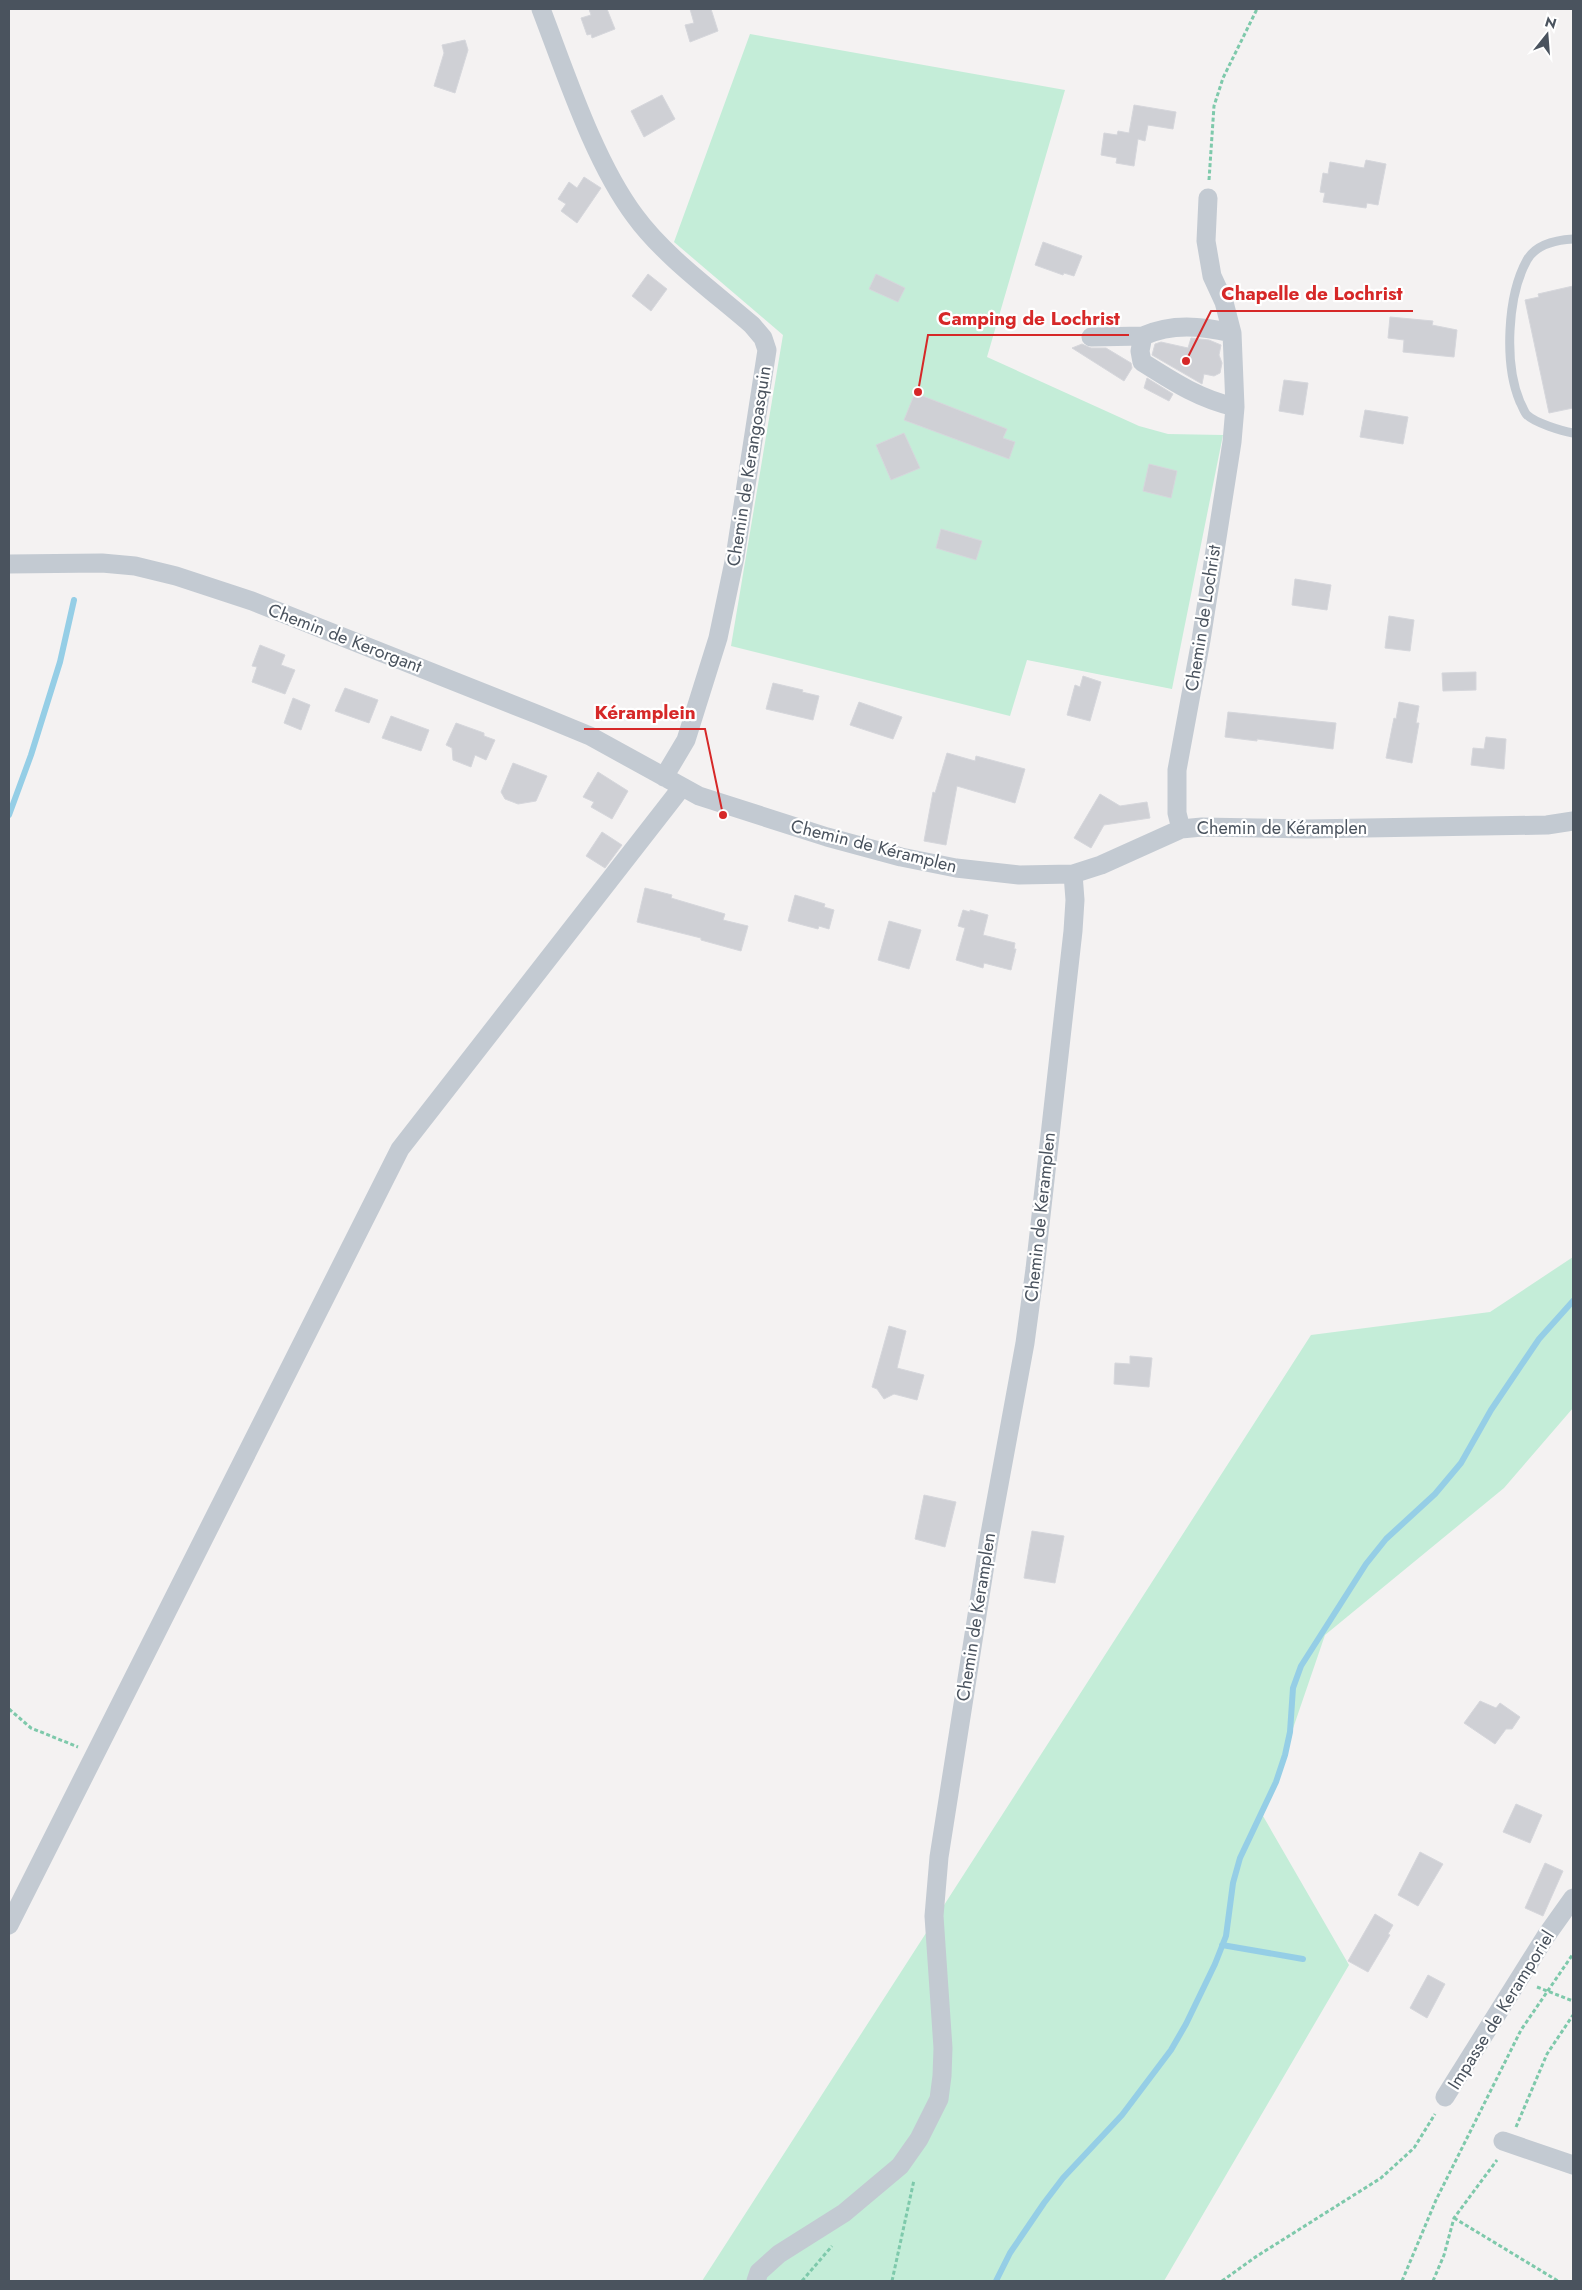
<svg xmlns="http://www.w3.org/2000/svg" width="1582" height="2290" font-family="Jost,sans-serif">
<rect width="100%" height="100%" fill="#f4f2f2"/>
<path fill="#c4edd8" d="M 750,34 L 1065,90 L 987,357 L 1139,426 L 1168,434 L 1223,435 L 1172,689 L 1027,660 L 1010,716 L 731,646 L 783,335 L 674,242 Z
M 1573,1257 L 1573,1408 L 1504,1488 L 1325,1635 L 1263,1816 L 1349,1965 L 1164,2281 L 702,2281 L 1311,1335 L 1490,1312 Z"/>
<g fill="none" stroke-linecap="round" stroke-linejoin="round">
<path stroke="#95cee6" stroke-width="6" d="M 9,815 L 31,755 L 60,662 L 74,600
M 1222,1945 L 1303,1959
M 996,2281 L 1010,2253 L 1044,2203 L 1063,2178 L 1122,2115 L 1171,2050 L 1186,2024 L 1215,1964 L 1226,1936 L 1233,1883 L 1240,1858 L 1276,1782 L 1285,1755 L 1290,1732 L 1293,1688 L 1301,1666 L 1366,1564 L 1386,1539 L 1435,1494 L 1461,1463 L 1491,1410 L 1539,1339 L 1573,1301"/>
</g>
<path fill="#cfd0d5" stroke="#d6d7dc" d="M 589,9 L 607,9 L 615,29 L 592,38 L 591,34 L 587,35 L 581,18 L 591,15 Z
M 690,9 L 711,9 L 718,31 L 690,42 L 685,25 L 694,23 Z
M 465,40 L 468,50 L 455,93 L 434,86 L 444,53 L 442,45 Z
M 662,95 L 675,119 L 644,137 L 631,111 Z
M 1134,105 L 1176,112 L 1173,129 L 1148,125 L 1145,141 L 1138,139 L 1134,166 L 1116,163 L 1117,158 L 1101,155 L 1104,133 L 1117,135 L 1118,131 L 1129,133 Z
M 1366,160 L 1386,164 L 1378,205 L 1367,203 L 1366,208 L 1323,202 L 1325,193 L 1320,192 L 1323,173 L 1328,174 L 1330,162 L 1364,168 Z
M 584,177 L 601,188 L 577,223 L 561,211 L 566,204 L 558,199 L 569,182 L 577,188 Z
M 1043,242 L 1082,256 L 1074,276 L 1064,273 L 1063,275 L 1035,265 Z
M 648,274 L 667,289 L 651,311 L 632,296 Z
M 876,274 L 905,288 L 898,302 L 869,289 Z
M 1573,286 L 1573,408 L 1549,413 L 1525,300 L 1539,297 L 1538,294 Z
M 1390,317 L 1433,321 L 1432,325 L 1457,330 L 1454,357 L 1403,352 L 1404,340 L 1388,338 Z
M 1191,338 L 1209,340 L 1221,345 L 1219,355 L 1222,363 L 1220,373 L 1214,376 L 1204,374 L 1202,384 L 1152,355 L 1155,344 L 1161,342 L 1188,348 Z
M 1082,344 L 1091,348 L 1106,348 L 1131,363 L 1132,368 L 1124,381 L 1072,348 Z
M 1147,378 L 1173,394 L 1169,401 L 1144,388 Z
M 1284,380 L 1308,383 L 1303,415 L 1279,411 Z
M 915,393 L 1007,429 L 1003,438 L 1015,442 L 1009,459 L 904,420 Z
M 1365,410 L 1408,417 L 1403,444 L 1360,437 Z
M 904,433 L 920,468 L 891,480 L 876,445 Z
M 1149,464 L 1177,471 L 1171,498 L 1143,491 Z
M 941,529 L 982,541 L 976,560 L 936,548 Z
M 1295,579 L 1331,585 L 1327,610 L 1292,605 Z
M 1389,616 L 1414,620 L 1410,651 L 1385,648 Z
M 260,645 L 285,655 L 281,665 L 295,670 L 285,694 L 252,682 L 257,667 L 252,666 Z
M 1476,672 L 1476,690 L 1443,691 L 1442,673 Z
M 1083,676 L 1101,682 L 1090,721 L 1067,715 L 1075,685 L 1080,687 Z
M 773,683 L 803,690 L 802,692 L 819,696 L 813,720 L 766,709 Z
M 345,688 L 378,700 L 369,723 L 335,711 Z
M 293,698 L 310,705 L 301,730 L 284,723 Z
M 859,702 L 902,717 L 893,739 L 850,725 Z
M 1399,702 L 1419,706 L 1416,723 L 1419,723 L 1412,763 L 1386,758 L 1394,718 L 1396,719 Z
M 1228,712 L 1336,723 L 1333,749 L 1257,739 L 1257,741 L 1225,737 Z
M 391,716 L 429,730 L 421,751 L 382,738 Z
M 456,723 L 484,733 L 484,736 L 495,740 L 486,760 L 475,755 L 471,767 L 453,760 L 452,748 L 446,745 Z
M 1486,737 L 1506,739 L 1504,769 L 1471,765 L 1473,748 L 1484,749 Z
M 947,753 L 975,761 L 976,756 L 1025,769 L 1015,803 L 957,786 L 946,845 L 924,841 L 933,792 L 935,793 Z
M 513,763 L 547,776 L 536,801 L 518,804 L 505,799 L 501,792 Z
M 598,772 L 628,791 L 612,819 L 591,807 L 594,802 L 583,797 Z
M 1100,794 L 1120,806 L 1147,802 L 1150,818 L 1104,825 L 1091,848 L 1074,838 Z
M 602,832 L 622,845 L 605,868 L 586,856 Z
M 645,888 L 672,895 L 671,898 L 725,914 L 723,920 L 748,926 L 741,951 L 701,940 L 701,938 L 637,922 Z
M 795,895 L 825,904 L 824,907 L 834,910 L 829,929 L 819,926 L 818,929 L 788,921 Z
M 963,910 L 970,912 L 970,910 L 988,915 L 983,935 L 1015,943 L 1014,949 L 1016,949 L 1011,970 L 984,963 L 983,968 L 956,960 L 965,928 L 958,926 Z
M 889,921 L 921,930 L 909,969 L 878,960 Z
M 889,1326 L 906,1331 L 897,1368 L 924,1375 L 917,1400 L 894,1394 L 884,1399 L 877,1389 L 872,1387 Z
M 1130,1356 L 1152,1358 L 1149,1387 L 1114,1384 L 1115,1363 L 1130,1364 Z
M 924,1495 L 956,1502 L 945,1547 L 915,1539 Z
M 1032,1531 L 1064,1536 L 1055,1583 L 1024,1578 Z
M 1480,1701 L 1496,1708 L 1500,1703 L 1520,1717 L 1512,1729 L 1506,1729 L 1495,1744 L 1464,1723 Z
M 1516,1804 L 1542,1815 L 1530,1843 L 1503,1832 Z
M 1420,1852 L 1443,1864 L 1418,1906 L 1398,1895 Z
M 1545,1863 L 1563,1871 L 1543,1916 L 1525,1908 Z
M 1375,1914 L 1393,1925 L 1388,1934 L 1390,1935 L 1368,1972 L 1348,1961 Z
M 1428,1975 L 1445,1984 L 1427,2018 L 1410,2008 Z"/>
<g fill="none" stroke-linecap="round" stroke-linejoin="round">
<path stroke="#7ec9ab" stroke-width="3" stroke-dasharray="4 2.5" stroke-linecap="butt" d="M 1209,180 L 1214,106 L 1223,78 L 1257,9
M 9,1709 L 31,1728 L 78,1747
M 1537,1987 L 1573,2001
M 1516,2127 L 1547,2054 L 1573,2015
M 1454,2218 L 1558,2281
M 802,2281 L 832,2246
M 892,2281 L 914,2180
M 1222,2281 L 1257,2256 L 1381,2178 L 1414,2148 L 1435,2114
M 1402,2281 L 1436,2200 L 1521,2030 L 1573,1954
M 1433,2281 L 1444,2255 L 1454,2218 L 1497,2160"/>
<path stroke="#c3cad2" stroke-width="9" d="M 1573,239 C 1556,240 1536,244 1527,260 C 1507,296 1504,364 1520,402 C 1522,405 1524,412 1527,415 C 1535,423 1562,431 1573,433"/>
<path stroke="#c3cad2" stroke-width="19" d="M 541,9 C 566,74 594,161 635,216 C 664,256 714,292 752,325 L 763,338 L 767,350 L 735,557 L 718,638 L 686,740 L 664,777
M 1208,198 L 1206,241 L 1212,276 L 1224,302 L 1232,333
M 1091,337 L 1143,336
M 9,564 L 102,563 L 135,566 L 176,576 L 252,601 L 539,715 L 590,736 L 699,796 L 827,837 L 901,857 L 956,868 L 1019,875 L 1073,874 L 1101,865 L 1181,829 L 1202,827 L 1307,829 L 1547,825 L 1573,821
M 1181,829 L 1177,813 L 1177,770 L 1201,640 L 1232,442 L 1235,407 C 1199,399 1172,381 1142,362 L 1140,351 L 1143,336 C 1172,323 1201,326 1232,333 L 1235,407
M 9,1925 L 400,1149 L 682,787
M 1445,2097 L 1546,1936 L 1573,1898
M 1503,2141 L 1573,2165
M 756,2281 L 759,2272 L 779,2254 L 844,2213 L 900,2166 L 919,2139 L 939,2099 L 942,2076 L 943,2048 L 934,1916 L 939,1857 L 989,1539 L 1025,1343 L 1035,1269 L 1073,931 L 1075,900 L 1073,874"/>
</g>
<g text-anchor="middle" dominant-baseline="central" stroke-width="4.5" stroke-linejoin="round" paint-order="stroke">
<g font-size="18" fill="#4a535e" stroke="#fff">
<text transform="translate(749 466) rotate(-81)">Chemin de Kerangoasquin</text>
<text transform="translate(1203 618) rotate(-81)">Chemin de Lochrist</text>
<text transform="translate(345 638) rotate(21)">Chemin de Kerorgant</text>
<text x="1282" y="828">Chemin de Kéramplen</text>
<text transform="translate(874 846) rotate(14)">Chemin de Kéramplen</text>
<text transform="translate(1040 1217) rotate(-84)">Chemin de Keramplen</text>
<text transform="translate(976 1617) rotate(-81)">Chemin de Keramplen</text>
<text transform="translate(1501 2010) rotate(-58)">Impasse de Keramporiel</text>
</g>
</g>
<path fill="none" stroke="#d62828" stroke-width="2" d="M1186 361L1211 311H1413M918 392L928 335H1129M723 815L705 729H584"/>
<g fill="#d62828" stroke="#fff" stroke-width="2">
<circle cx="1186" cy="361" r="5"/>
<circle cx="918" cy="392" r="5"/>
<circle cx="723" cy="815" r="5"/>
</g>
<g font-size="19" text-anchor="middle" font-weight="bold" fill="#d62828" stroke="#fff" stroke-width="4.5" stroke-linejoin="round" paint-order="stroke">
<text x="1312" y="300">Chapelle de Lochrist</text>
<text x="1029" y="325">Camping de Lochrist</text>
<text x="645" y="719">Kéramplein</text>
</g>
<rect width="1582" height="2290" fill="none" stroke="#4a535e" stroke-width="20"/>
<g transform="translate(1547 35) rotate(17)" stroke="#ffffff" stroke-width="4" paint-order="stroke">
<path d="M0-4L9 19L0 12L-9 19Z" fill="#4a535e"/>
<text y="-8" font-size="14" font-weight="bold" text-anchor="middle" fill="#4a535e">N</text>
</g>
</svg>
